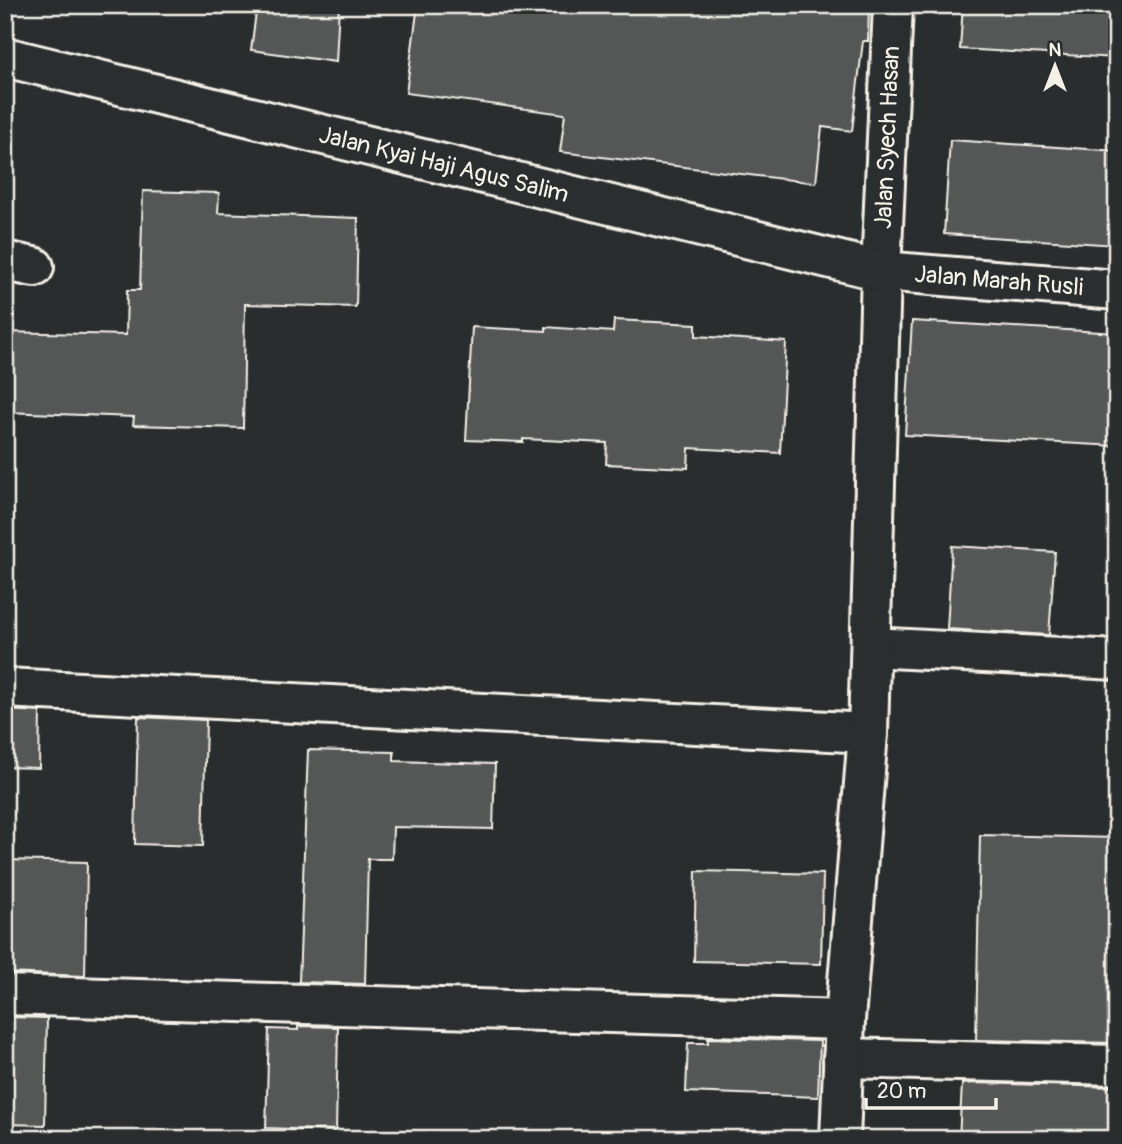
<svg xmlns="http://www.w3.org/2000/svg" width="1122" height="1144" font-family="Pangolin,sans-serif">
<rect width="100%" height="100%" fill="#2a2d2e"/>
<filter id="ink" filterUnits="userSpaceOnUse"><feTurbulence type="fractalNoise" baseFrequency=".0143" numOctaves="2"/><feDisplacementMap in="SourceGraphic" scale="14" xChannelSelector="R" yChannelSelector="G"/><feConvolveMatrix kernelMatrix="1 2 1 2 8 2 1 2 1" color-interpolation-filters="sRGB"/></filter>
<g filter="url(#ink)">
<path fill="#555756" stroke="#f4f1e8" stroke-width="2" d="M 257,5 L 339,5 L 336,62 L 251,50 Z
M 418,5 L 869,5 L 868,41 L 863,41 L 852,131 L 822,127 L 816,183 L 560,152 L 565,114 L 406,93 Z
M 963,5 L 1117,5 L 1117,58 L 960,49 Z
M 950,140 L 1117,151 L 1117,245 L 944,234 Z
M 143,191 L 219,193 L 218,213 L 358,218 L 356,307 L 245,304 L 243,428 L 133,425 L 134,417 L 5,412 L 5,332 L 126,335 L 127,290 L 140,290 Z
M 614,320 L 696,324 L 696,336 L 786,342 L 780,453 L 689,448 L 688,468 L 606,464 L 607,443 L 523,439 L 523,442 L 466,440 L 472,327 L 546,331 L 546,327 L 613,332 Z
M 912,321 L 1117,333 L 1117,446 L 905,435 Z
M 952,546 L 1055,552 L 1049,635 L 947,629 Z
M 5,710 L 40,712 L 39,768 L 5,767 Z
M 138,717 L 206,720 L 203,846 L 135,844 Z
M 308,750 L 394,752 L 394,761 L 495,764 L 493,829 L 393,827 L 392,859 L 368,859 L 365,984 L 299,982 Z
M 980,835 L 1117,838 L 1117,1043 L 976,1040 Z
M 5,860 L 87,862 L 85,976 L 5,973 Z
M 696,871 L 823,874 L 821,964 L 694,961 Z
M 5,1017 L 47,1018 L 45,1125 L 5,1124 Z
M 298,1026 L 338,1027 L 336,1131 L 266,1128 L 269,1029 L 298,1030 Z
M 708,1038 L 820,1041 L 818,1097 L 686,1092 L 688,1043 L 708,1043 Z
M 975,1083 L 1117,1087 L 1117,1139 L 959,1139 L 962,1084 Z"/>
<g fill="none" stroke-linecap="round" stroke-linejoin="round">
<g stroke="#f4f1e8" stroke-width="44">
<g id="minor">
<path d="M 5,261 L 34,267"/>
<path d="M 871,647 L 1117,660"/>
<path d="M 5,688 L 868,733"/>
<path d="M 5,995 L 845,1020"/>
<path d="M 843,1058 L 1117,1065"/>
<path id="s1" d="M 840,1139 L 845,1020 L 868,733 L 881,271 L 893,5"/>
</g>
</g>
<g stroke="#f4f1e8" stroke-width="44">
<g id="major">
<path id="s2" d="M 5,57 L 881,271 L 1117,290"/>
</g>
</g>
<use href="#minor" stroke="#2a2d2e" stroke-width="38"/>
<use href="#major" stroke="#2a2d2e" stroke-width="38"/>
</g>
</g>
<g text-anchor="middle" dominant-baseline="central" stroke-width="5" stroke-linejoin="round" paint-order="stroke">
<g font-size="24" fill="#f4f1e8" stroke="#2a2d2e">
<text stroke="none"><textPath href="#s1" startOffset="1003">Jalan Syech Hasan</textPath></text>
<text stroke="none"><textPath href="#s2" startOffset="452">Jalan Kyai Haji Agus Salim</textPath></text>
<text stroke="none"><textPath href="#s2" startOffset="1020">Jalan Marah Rusli</textPath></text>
</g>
</g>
<rect width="1122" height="1144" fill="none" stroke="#2a2d2e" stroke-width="28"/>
<rect x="14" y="14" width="1094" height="1116" fill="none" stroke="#f4f1e8" stroke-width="2.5" filter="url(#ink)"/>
<g transform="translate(1055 66)" stroke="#2a2d2e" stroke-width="5" paint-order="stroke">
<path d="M0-5L12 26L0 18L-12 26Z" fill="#f4f1e8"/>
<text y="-10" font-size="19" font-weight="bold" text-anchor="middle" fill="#f4f1e8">N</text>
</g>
<path d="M866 1098v10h130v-10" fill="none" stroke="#f4f1e8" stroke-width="3.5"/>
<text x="877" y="1098" font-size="21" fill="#f4f1e8" stroke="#2a2d2e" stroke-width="5" paint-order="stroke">20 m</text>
</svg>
